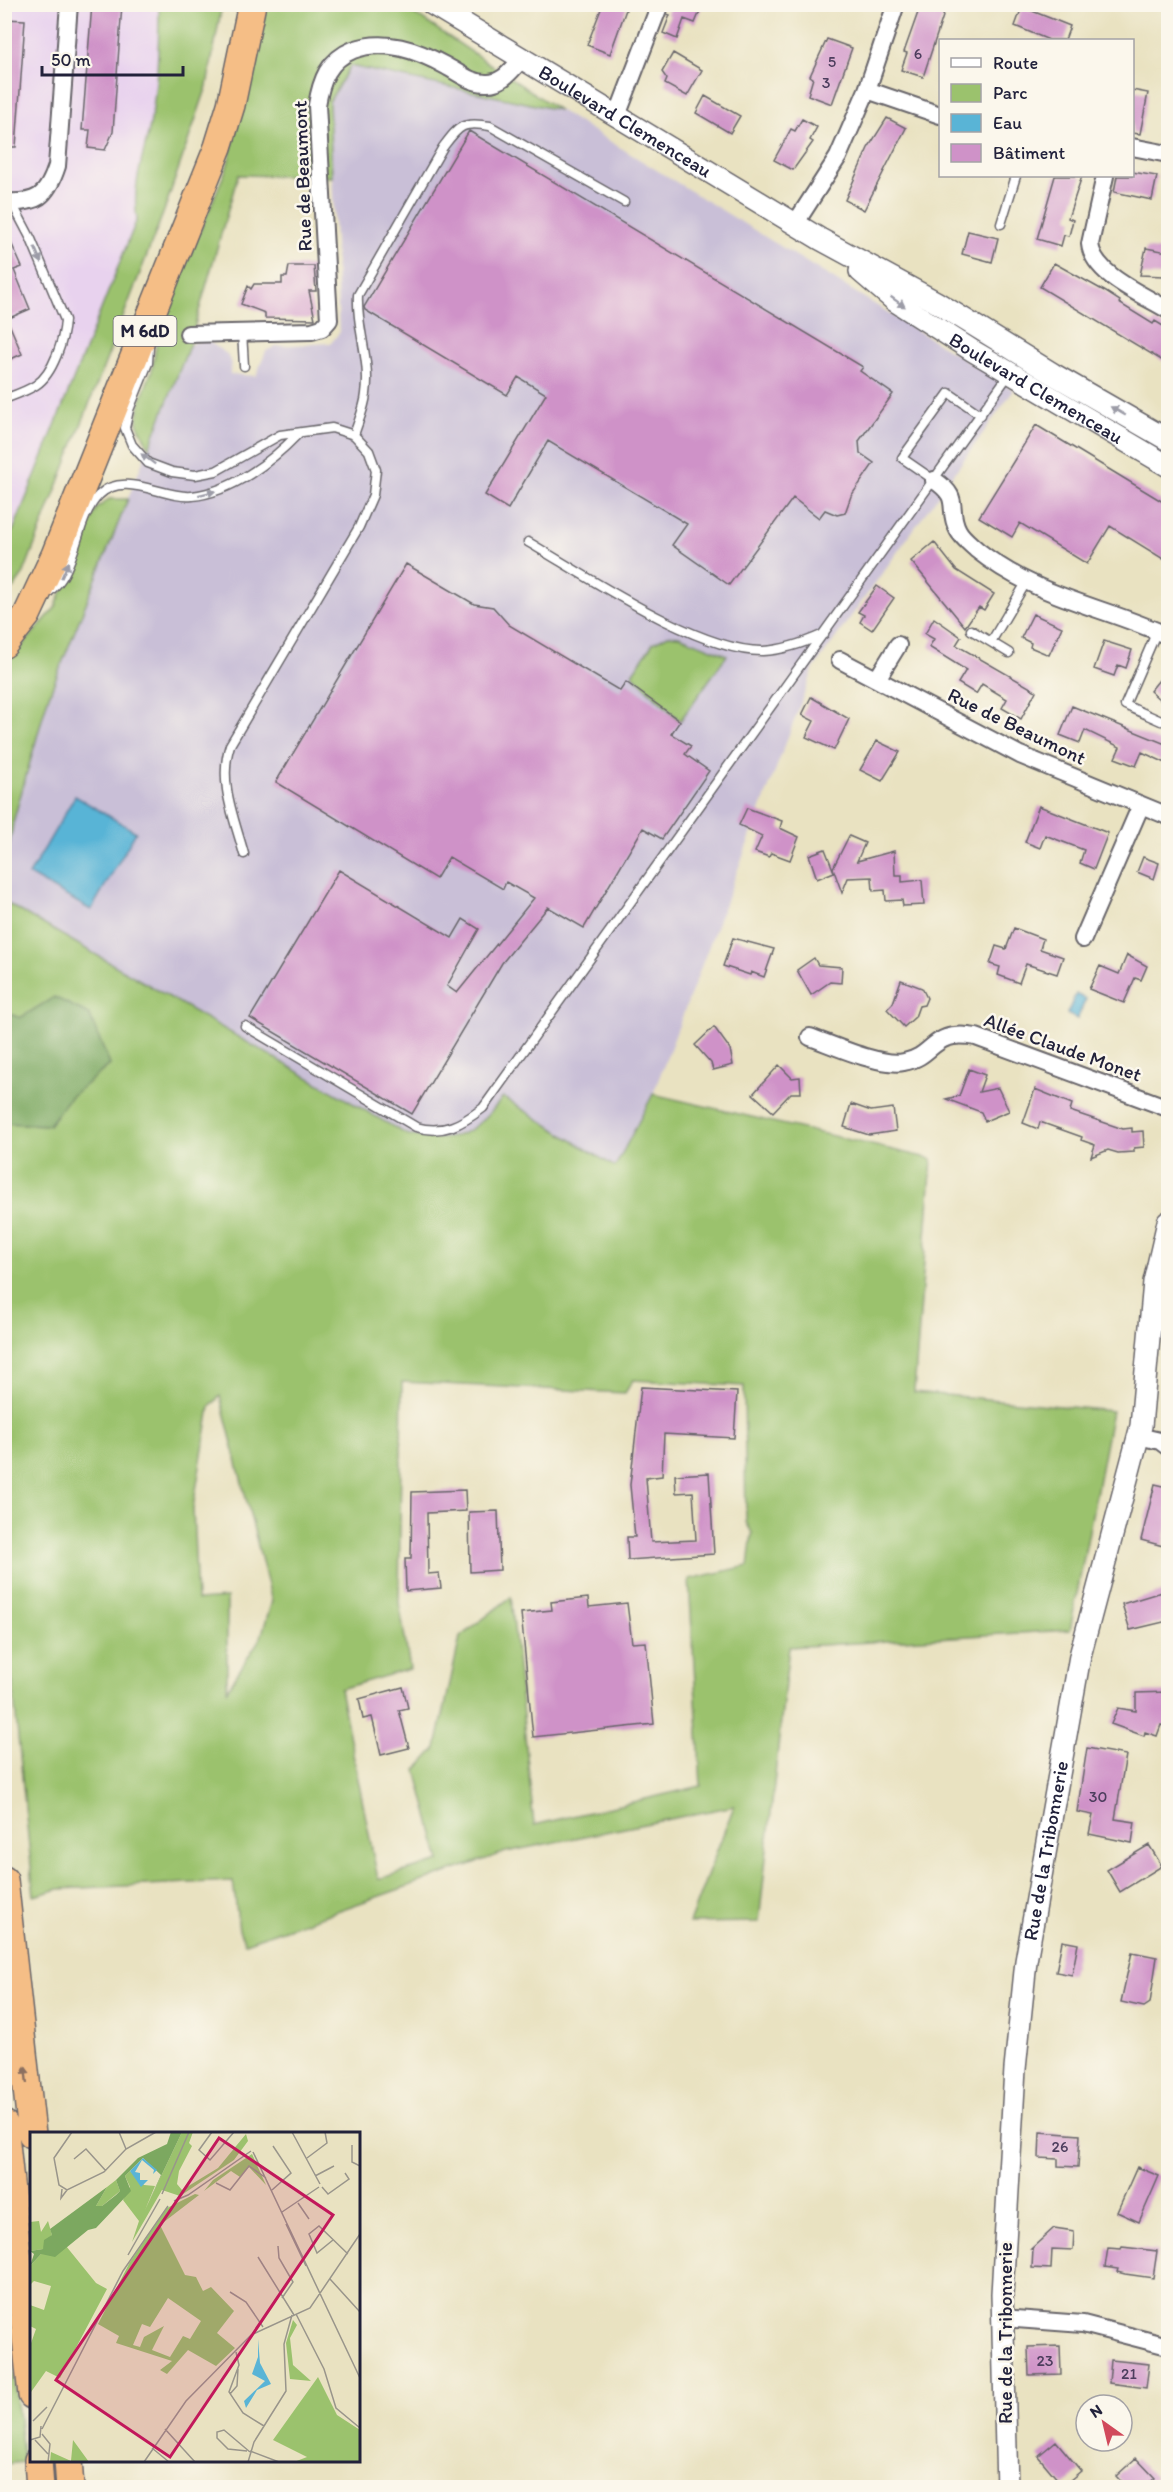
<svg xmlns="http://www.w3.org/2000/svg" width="1173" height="2492" font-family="Itim,sans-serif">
<rect width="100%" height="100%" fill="#fbf7ec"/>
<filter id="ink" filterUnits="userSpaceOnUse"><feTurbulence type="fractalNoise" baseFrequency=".0167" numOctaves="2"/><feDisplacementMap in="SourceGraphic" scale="12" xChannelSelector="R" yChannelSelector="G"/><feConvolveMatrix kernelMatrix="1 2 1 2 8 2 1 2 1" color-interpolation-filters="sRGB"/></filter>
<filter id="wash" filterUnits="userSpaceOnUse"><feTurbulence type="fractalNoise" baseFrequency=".008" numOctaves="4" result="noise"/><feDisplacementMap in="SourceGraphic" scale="24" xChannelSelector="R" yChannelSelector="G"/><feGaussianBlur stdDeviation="1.35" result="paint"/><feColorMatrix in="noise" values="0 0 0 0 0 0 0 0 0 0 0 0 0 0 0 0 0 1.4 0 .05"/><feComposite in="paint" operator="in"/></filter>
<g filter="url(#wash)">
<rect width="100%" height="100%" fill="#e9e2c1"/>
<path fill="#e8d2ee" d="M 5,5 L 159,5 L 159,54 L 151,120 L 140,162 L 135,206 L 137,219 L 13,531 L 5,536 Z"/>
<path fill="#c9bfd7" d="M 350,66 L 559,110 L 1014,390 L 814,668 L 653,1094 L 616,1168 L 503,1097 L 489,1114 L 470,1131 L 432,1141 L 406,1134 L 5,902 L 5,868 L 14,819 L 48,698 L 189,346 L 195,342 L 208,341 L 227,354 L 231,363 L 230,374 L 256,376 L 266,351 L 276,346 L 331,343 L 339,333 L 329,102 Z"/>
<path fill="#9bc26d" stroke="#5e7254" stroke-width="1.5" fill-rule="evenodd" d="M 159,5 L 222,5 L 207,86 L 164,211 L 23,575 L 5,600 L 5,536 L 13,531 L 137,219 C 131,185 145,153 151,120 C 158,82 159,43 159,5 Z
M 267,5 L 401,5 L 559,110 L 350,66 L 329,102 L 332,177 L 238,175 L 189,346 L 149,448 L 137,423 L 140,402 L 152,370 L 159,329 L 227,167 Z
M 109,499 L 128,499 L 48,698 L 14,819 L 5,868 L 5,665 L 55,608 L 96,509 Z
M 668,635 L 679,636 L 727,655 L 680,721 L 632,674 L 653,643 Z
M 5,902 L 406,1134 C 453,1146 474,1135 503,1097 L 615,1167 L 653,1094 L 932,1159 L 914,1392 L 1112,1411 L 1070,1630 L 789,1647 L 759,1922 L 689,1923 L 734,1806 L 506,1852 L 245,1943 L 239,1930 L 233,1881 L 59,1889 L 34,1896 L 4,1597 L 4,1123 L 49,1125 L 70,1097 L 110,1065 L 89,1014 L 54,998 L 20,1018 L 5,1012 ZM 633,1380 L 744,1386 L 746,1522 L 752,1533 L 748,1566 L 689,1579 L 701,1786 L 534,1825 L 511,1597 L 460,1637 L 436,1748 L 416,1770 L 440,1861 L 378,1879 L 340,1689 L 410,1669 L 399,1602 L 402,1382 L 625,1393 ZM 220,1396 L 272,1601 L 261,1637 L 227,1690 L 227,1598 L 197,1600 L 193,1508 L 210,1407 Z
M 5,2302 L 24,2462 L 5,2464 L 4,2464 Z"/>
<path fill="#7ca860" stroke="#4f654e" stroke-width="1.5" d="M 54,997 L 89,1014 L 110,1065 L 70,1097 L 49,1125 L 5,1123 L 5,1012 L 20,1018 Z"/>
<path fill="#59b4d6" stroke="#3e6b88" stroke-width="1.5" d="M 75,796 L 136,832 L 91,910 L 29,875 Z
M 1076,994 L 1086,999 L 1077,1019 L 1067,1014 Z"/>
<g id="blocks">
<path fill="#cf92c8" d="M 92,4 L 122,4 L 113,132 L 105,150 L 88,148 L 90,130 L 82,130 Z
M 603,4 L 628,4 L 610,54 L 587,45 Z
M 670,4 L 703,4 L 695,23 L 684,19 L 677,39 L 663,33 L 670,15 L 667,14 Z
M 921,4 L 947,4 L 923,77 L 901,70 L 907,53 L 904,52 Z
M 1022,7 L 1070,26 L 1065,40 L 1049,40 L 1015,26 Z
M 4,19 L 25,20 L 16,147 L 4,147 Z
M 827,39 L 852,48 L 832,104 L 808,95 L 813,78 L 810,76 Z
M 673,53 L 702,70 L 687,96 L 665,84 L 667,79 L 662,72 Z
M 1132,90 L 1148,93 L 1140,134 L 1132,133 Z
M 705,96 L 740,116 L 730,133 L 696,113 Z
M 887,118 L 906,128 L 864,210 L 845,200 L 868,148 Z
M 802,119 L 817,127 L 810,140 L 813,142 L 793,170 L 774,160 L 791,129 L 795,131 Z
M 469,131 L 863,367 L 860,371 L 893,394 L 859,441 L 860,453 L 874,463 L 851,496 L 845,513 L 837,515 L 825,510 L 819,518 L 793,498 L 729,585 L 672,545 L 687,524 L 548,441 L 508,509 L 485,495 L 546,394 L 518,377 L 507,395 L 365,310 L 364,307 Z
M 1132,172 L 1157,176 L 1152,200 L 1114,192 L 1117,176 L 1132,176 Z
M 1055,176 L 1082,176 L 1068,218 L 1073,220 L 1069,236 L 1064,235 L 1061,246 L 1037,239 Z
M 4,227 L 22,267 L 14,270 L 30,309 L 7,319 L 22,354 L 4,362 Z
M 968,231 L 998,238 L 992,262 L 962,254 Z
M 1146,248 L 1168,252 L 1164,276 L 1140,275 Z
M 1054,263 L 1106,292 L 1120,301 L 1119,303 L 1153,324 L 1155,321 L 1168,329 L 1168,364 L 1040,287 Z
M 289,266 L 314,266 L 316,291 L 309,291 L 315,319 L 265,318 L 265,313 L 241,304 L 248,286 L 251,289 L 254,284 L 282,284 L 282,277 L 287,277 Z
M 1036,425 L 1168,505 L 1168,562 L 1110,526 L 1087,564 L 1020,523 L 1012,537 L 979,517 Z
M 934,542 L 956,570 L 994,594 L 984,610 L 979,607 L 965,627 L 911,561 Z
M 406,564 L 474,604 L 493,607 L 509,625 L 620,691 L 626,682 L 680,721 L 671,734 L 691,746 L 685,754 L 709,771 L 662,839 L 643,828 L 584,928 L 548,907 L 502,963 L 412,1114 L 250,1018 L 339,870 L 452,938 L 463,919 L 479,929 L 447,986 L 457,993 L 534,898 L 506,882 L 503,889 L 449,857 L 436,879 L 276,782 Z
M 877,586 L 894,598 L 872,630 L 860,622 L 864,615 L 858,612 Z
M 1033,614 L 1062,627 L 1049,655 L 1030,647 L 1031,643 L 1021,638 Z
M 934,618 L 961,637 L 956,645 L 1036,691 L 1021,719 L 1002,708 L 1007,699 L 982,684 L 976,694 L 958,683 L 966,670 L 929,647 L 934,639 L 925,634 Z
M 1104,641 L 1132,650 L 1126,668 L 1118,665 L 1114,676 L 1094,669 Z
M 1168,669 L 1168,707 L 1150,691 Z
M 811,697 L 849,719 L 834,750 L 806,737 L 814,721 L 802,715 Z
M 1072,706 L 1168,745 L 1168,764 L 1142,752 L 1136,766 L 1115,758 L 1120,747 L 1085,730 L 1080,743 L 1060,735 Z
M 877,741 L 900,752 L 882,781 L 860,770 Z
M 1039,806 L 1108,833 L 1094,869 L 1080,863 L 1084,850 L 1045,835 L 1040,848 L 1025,842 Z
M 747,808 L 782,821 L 780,828 L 799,837 L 790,860 L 771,853 L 769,857 L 755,852 L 762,836 L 739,825 Z
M 849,836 L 865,843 L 857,861 L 894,851 L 895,875 L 902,875 L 902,882 L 922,880 L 924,905 L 903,906 L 902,900 L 886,901 L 885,890 L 873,891 L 872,877 L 848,878 L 842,893 L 833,868 Z
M 825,849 L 834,872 L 817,879 L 809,855 Z
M 1143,857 L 1159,863 L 1154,879 L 1137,872 Z
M 1014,928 L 1043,939 L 1040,949 L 1063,957 L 1057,974 L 1026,964 L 1019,983 L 998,975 L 1000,967 L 990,964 L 996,946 L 1006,949 Z
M 733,938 L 774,949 L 764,977 L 751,972 L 750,975 L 723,966 Z
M 1127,955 L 1147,966 L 1141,980 L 1135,978 L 1124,1003 L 1089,989 L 1100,966 L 1119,974 Z
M 814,958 L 818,965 L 842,967 L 841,983 L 830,982 L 811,995 L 797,970 Z
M 901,980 L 922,988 L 927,998 L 924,1005 L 919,1006 L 915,1017 L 904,1027 L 887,1009 L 893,1003 Z
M 714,1027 L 730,1049 L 733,1065 L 713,1070 L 711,1063 L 695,1045 Z
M 779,1065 L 792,1078 L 800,1077 L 801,1093 L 791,1093 L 773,1112 L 753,1094 Z
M 969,1069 L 985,1075 L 979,1092 L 998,1088 L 1009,1111 L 985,1121 L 981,1112 L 946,1099 L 959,1096 Z
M 1035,1089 L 1072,1104 L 1070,1111 L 1123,1129 L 1132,1128 L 1132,1132 L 1143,1131 L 1144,1147 L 1134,1148 L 1134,1152 L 1118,1153 L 1108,1150 L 1091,1157 L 1095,1145 L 1081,1140 L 1082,1137 L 1040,1122 L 1038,1129 L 1023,1123 Z
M 851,1104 L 871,1111 L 893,1108 L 896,1131 L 869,1135 L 844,1127 Z
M 641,1387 L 737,1392 L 734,1438 L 664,1434 L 662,1476 L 646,1478 L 651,1542 L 696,1540 L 693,1492 L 676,1493 L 675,1475 L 709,1473 L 714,1554 L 628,1560 L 627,1537 L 635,1537 L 630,1485 Z
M 1155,1484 L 1168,1487 L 1168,1525 L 1163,1546 L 1141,1540 Z
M 465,1490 L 466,1511 L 427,1513 L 428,1574 L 439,1573 L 441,1588 L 406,1591 L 405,1559 L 411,1559 L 412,1492 Z
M 498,1511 L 500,1570 L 470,1572 L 469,1512 Z
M 1168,1590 L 1168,1621 L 1130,1630 L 1122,1604 Z
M 588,1598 L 589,1607 L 627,1603 L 632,1643 L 646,1642 L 654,1724 L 533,1737 L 521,1613 L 552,1610 L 551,1602 Z
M 403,1687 L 408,1708 L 399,1710 L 409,1748 L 381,1755 L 372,1717 L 363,1719 L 359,1699 Z
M 1168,1692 L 1168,1727 L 1161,1725 L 1157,1736 L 1145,1732 L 1144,1736 L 1111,1724 L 1118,1708 L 1136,1711 L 1136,1693 Z
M 1087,1748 L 1126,1755 L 1115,1819 L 1135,1822 L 1132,1843 L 1089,1834 L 1093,1815 L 1077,1812 Z
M 1149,1845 L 1162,1866 L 1120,1892 L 1107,1870 Z
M 1062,1941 L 1078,1944 L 1072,1975 L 1056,1972 Z
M 1132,1952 L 1157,1957 L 1150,2003 L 1144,2007 L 1121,2002 Z
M 1040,2132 L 1080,2135 L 1078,2167 L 1058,2166 L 1058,2159 L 1039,2158 Z
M 1137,2167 L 1159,2176 L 1139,2222 L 1117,2212 Z
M 1054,2228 L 1074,2231 L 1073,2250 L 1052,2249 L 1051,2269 L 1032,2268 L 1033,2249 L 1031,2249 Z
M 1122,2247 L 1157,2251 L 1153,2278 L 1125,2274 L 1117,2272 L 1118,2269 L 1105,2267 L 1108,2248 L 1121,2249 Z
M 1060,2346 L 1061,2374 L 1029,2375 L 1028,2347 Z
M 1111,2360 L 1149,2364 L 1146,2388 L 1109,2383 Z
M 1056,2441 L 1081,2471 L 1063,2486 L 1038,2456 Z
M 1136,2458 L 1155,2478 L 1145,2487 L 1126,2487 L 1116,2476 Z"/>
</g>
</g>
<g filter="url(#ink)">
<use href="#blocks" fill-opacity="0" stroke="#68656a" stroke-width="1.5"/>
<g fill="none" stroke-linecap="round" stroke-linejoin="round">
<g stroke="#68656a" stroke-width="11">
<path id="service" d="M 1001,224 L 1016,176
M 242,332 L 244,366
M 149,347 L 148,363 L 129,410 L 125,428 L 132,445 L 148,463 L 172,472 L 195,475 L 216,471 L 280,435 L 332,428 L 354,435 L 369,451 L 376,470 L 373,495 L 359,527 L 230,745 C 218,782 234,817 244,854
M 4,399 C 15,395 27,391 36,385 C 53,374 64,340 65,320 L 31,239 L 12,203
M 354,435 C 358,422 365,407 366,394 C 371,360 356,328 358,295 L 443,147 C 459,126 462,121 490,126 L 624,202
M 934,480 L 902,458 L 949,393 L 981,415
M 528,542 C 585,575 698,652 763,651 C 785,650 804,643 824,634
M 49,592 C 53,588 58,584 61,579 C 77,556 79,514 99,495 C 124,470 164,499 192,496 C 232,492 271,462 298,434
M 971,630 L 1009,653
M 1157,631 L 1125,705 L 1161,721
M 991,642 L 1027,581
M 245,1026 L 416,1127 C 443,1135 462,1124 483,1108 L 1010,373"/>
</g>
<g stroke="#68656a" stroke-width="20">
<path id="minor" d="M 867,90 L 940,115
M 617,116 L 660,4
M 1132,147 L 1168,154
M 1105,176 L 1090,244 C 1093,275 1144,295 1168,310
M 4,202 C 37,204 47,197 57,166 L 69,4
M 795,224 L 838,157 L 867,90 L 896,4
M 188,334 L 312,331 L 322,328 L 329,320 L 317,105 C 321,81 328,60 353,50 C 384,38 417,50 446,66 C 459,73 472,84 488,83 C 503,83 511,70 521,60
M 934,480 C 963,499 946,508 958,530 C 962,538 971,544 977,550 C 1037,598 1103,606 1168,636
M 840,660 L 1020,755 L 1168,816
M 877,679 L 898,645
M 1083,939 L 1141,805
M 810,1037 C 833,1045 881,1067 904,1062 C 936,1056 930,1029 976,1037 L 1168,1108
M 1138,1436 L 1160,1441 L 1168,1447
M 1002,2318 L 1083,2324 L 1168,2346"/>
</g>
<g stroke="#68656a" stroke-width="24">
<g id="tertiary">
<path id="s1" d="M 432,4 L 820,239 L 936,302 L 1053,374 L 1168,440"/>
<path id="s2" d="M 860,271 L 895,301 L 973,351 L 1168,466"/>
<path id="s3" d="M 1007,2488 L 1002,2294 L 1015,2069 L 1026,1961 L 1080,1656 L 1141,1426 L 1154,1282 L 1168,1222"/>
</g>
</g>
<g stroke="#68656a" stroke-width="30">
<path id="trunk" d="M 4,644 L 27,615 L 55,555 L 218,147 L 231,105 L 252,4
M 4,1880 L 32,2134
M 4,2124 L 32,2395
M 38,2460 L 40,2488
M 68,2460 L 70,2488"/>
</g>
<use href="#service" stroke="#fff" stroke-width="8"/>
<use href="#minor" stroke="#fff" stroke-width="16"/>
<use href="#tertiary" stroke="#fff" stroke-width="21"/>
<use href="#trunk" stroke="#f5be86" stroke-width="27"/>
</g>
<defs><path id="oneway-solid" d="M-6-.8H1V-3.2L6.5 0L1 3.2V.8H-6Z" transform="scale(1.5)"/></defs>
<g fill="#9c9ca7">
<use href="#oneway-solid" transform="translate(38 255) rotate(67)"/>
<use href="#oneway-solid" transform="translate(898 302) rotate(35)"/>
<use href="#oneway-solid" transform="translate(1118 411) rotate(-150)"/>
<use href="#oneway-solid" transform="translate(148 459) rotate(-143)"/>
<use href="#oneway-solid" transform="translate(207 493) rotate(-14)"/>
<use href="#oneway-solid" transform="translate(65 570) rotate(-66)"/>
</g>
<use fill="#8c7060" href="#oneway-solid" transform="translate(26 2075) rotate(-96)"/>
</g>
<g text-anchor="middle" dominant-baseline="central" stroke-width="5" stroke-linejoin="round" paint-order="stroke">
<g font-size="16" fill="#4d3e5e">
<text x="918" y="53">6</text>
<text x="832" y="61">5</text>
<text x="826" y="82">3</text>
<text x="1098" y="1796">30</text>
<text x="1060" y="2146">26</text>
<text x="1045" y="2360">23</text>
<text x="1129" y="2373">21</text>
</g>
<rect fill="#fbf7ec" stroke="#636270" stroke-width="1.5" x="113.5" y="316" width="63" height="30" rx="4.5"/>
<g font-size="18" font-weight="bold" fill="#22223b">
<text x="145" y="331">M 6dD</text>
</g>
<g font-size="20" fill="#22223b" stroke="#fbf7ec">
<text stroke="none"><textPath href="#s1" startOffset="226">Boulevard Clemenceau</textPath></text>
<text transform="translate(302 176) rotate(-92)">Rue de Beaumont</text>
<text stroke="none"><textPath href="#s2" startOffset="212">Boulevard Clemenceau</textPath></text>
<text transform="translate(1017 726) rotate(26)">Rue de Beaumont</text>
<text transform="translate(1063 1047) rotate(20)">Allée Claude Monet</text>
<text stroke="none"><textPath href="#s3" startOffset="640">Rue de la Tribonnerie</textPath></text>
<text transform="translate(1005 2333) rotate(-90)">Rue de la Tribonnerie</text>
</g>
</g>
<g transform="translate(30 2132)">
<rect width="330" height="330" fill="#e9e2c1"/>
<path d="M 152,0 L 163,0 L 159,11 L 162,14 L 149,39 L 147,52 L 152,58 L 188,36 L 216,2 L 218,9 L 204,28 L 150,64 L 132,58 L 102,110 L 109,89 L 93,68 L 100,55 L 95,44 L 100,39 L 114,53 L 125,54 L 115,78 ZM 222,22 L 236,53 L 219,35 L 210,45 L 201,39 L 174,59 L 183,48 ZM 86,48 L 90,59 L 72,74 L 66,74 L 77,55 ZM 165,62 L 169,63 L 130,93 L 155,143 L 166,145 L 173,159 L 181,155 L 204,179 L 187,201 L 205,216 L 186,234 L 158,218 L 137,242 L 130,238 L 142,229 L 86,211 L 89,204 L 68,192 L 100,130 L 137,76 ZM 138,166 L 171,189 L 160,207 L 153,204 L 140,225 L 122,218 L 134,194 L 114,205 L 110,215 L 103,213 L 112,192 L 120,195 ZM 9,89 L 11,100 L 18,89 L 22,103 L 13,117 L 0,119 L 0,90 ZM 36,114 L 66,151 L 77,157 L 30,246 L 16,239 L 1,260 L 0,214 L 6,197 L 0,194 L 0,173 L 14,178 L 21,154 L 4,149 L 0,153 L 0,134 L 11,122 L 27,121 ZM 263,188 L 267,193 L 260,206 L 263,233 L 281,249 L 260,247 L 256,211 ZM 288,245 L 307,283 L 330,298 L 330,330 L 264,330 L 277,325 L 243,308 ZM 43,308 L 59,330 L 20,330 L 21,320 L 41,329 Z" fill="#9bc26d" fill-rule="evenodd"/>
<path d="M 141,0 L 152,0 L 115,78 L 131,43 L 113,26 L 95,44 L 101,59 L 66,96 L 58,98 L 25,125 L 11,122 L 0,134 L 4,122 L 0,119 L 13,117 L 14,108 L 22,103 L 20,97 L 77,55 L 66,74 L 72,74 L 86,63 L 90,59 L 86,48 L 108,26 L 137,12 Z" fill="#7ca860"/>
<path d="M 113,26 L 127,38 L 123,42 L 124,38 L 112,28 L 105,40 L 110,41 L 110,48 L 118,48 L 111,55 L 100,39 ZM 228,207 L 230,231 L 241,252 L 227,258 L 216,276 L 214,269 L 235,249 L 222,242 L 228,225 Z" fill="#59b4d6"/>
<path fill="none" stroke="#99958b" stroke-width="1.5" d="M 42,0 L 24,26 L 29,53 L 37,58 L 74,40 L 96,17 L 126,0M 89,0 L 96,17M 182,0 L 169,18 L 180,28 L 204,0M 262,0 L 290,52M 322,13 L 322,30 L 330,34M 223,20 L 330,246M 277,26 L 297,11 L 295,0M 44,27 L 56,17 L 76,39M 285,44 L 304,34M 186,51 L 200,58 L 219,34 L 236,46M 292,55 L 298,62 L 319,47 L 315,41M 32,57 L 31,66 L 37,58M 242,58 L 261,41 L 243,14M 132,62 L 159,0M 144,69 L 158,63 L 221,19M 268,71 L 279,87M 252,80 L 289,55M 256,92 L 276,134M 303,108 L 287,121 L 279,102 L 289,94 L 318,122M 248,114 L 249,126 L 263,150 L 252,166M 98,123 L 130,67M 228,125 L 264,183M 300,147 L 330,180M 200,160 L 216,170 L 233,195M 266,182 L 294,237 L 306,276 L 330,296M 206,220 L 209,233 L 199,260 L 213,281 L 234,294M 200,262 L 207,254 L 208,237M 3,289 L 17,275M 12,297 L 93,139 L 138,74M 135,297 L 165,330M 12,302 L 20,312 L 18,330M 0,308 L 10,305 L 11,294M 5,308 L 18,322M 122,316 L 139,330M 217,319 L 198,317 L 187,306 L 187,300 L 194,298 L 220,320M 220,319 L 249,330M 114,330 L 156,269 L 221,203 L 280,176 L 330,102M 218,330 L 224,310 L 256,259 L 254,212 L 262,183"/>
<path fill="#c2185b" fill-opacity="0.15" stroke="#c2185b" stroke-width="3" d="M 189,6 L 303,83 L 140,325 L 26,248 Z"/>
<rect width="330" height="330" fill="none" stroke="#22223b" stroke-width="3"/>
</g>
<rect width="1173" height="2492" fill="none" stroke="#fbf7ec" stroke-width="24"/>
<rect x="939" y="39" width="195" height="138" fill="#fbf7ec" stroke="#a4a2a5" stroke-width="1.5"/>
<rect x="951" y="58" width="30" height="9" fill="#ffffff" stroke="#a4a2a5" stroke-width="1.5"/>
<text x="993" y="69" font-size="18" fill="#22223b">Route</text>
<rect x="951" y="84" width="30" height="18" fill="#9bc26d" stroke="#a4a2a5" stroke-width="1.5"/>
<text x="993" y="99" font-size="18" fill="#22223b">Parc</text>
<rect x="951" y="114" width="30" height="18" fill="#59b4d6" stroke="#a4a2a5" stroke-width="1.5"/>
<text x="993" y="129" font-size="18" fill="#22223b">Eau</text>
<rect x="951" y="144" width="30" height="18" fill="#cf92c8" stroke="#a4a2a5" stroke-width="1.5"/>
<text x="993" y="159" font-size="18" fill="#22223b">Bâtiment</text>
<g transform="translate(1104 2423) rotate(326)"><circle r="28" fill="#fbf7ec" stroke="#a4a2a5" stroke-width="1.5"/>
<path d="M0-4.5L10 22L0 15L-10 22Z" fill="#d1495b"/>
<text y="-9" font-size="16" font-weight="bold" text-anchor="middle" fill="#22223b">N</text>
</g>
<path d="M42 66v9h141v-9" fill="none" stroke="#22223b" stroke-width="3"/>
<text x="51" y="66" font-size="18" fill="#22223b" stroke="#fbf7ec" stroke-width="4.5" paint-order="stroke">50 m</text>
</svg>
